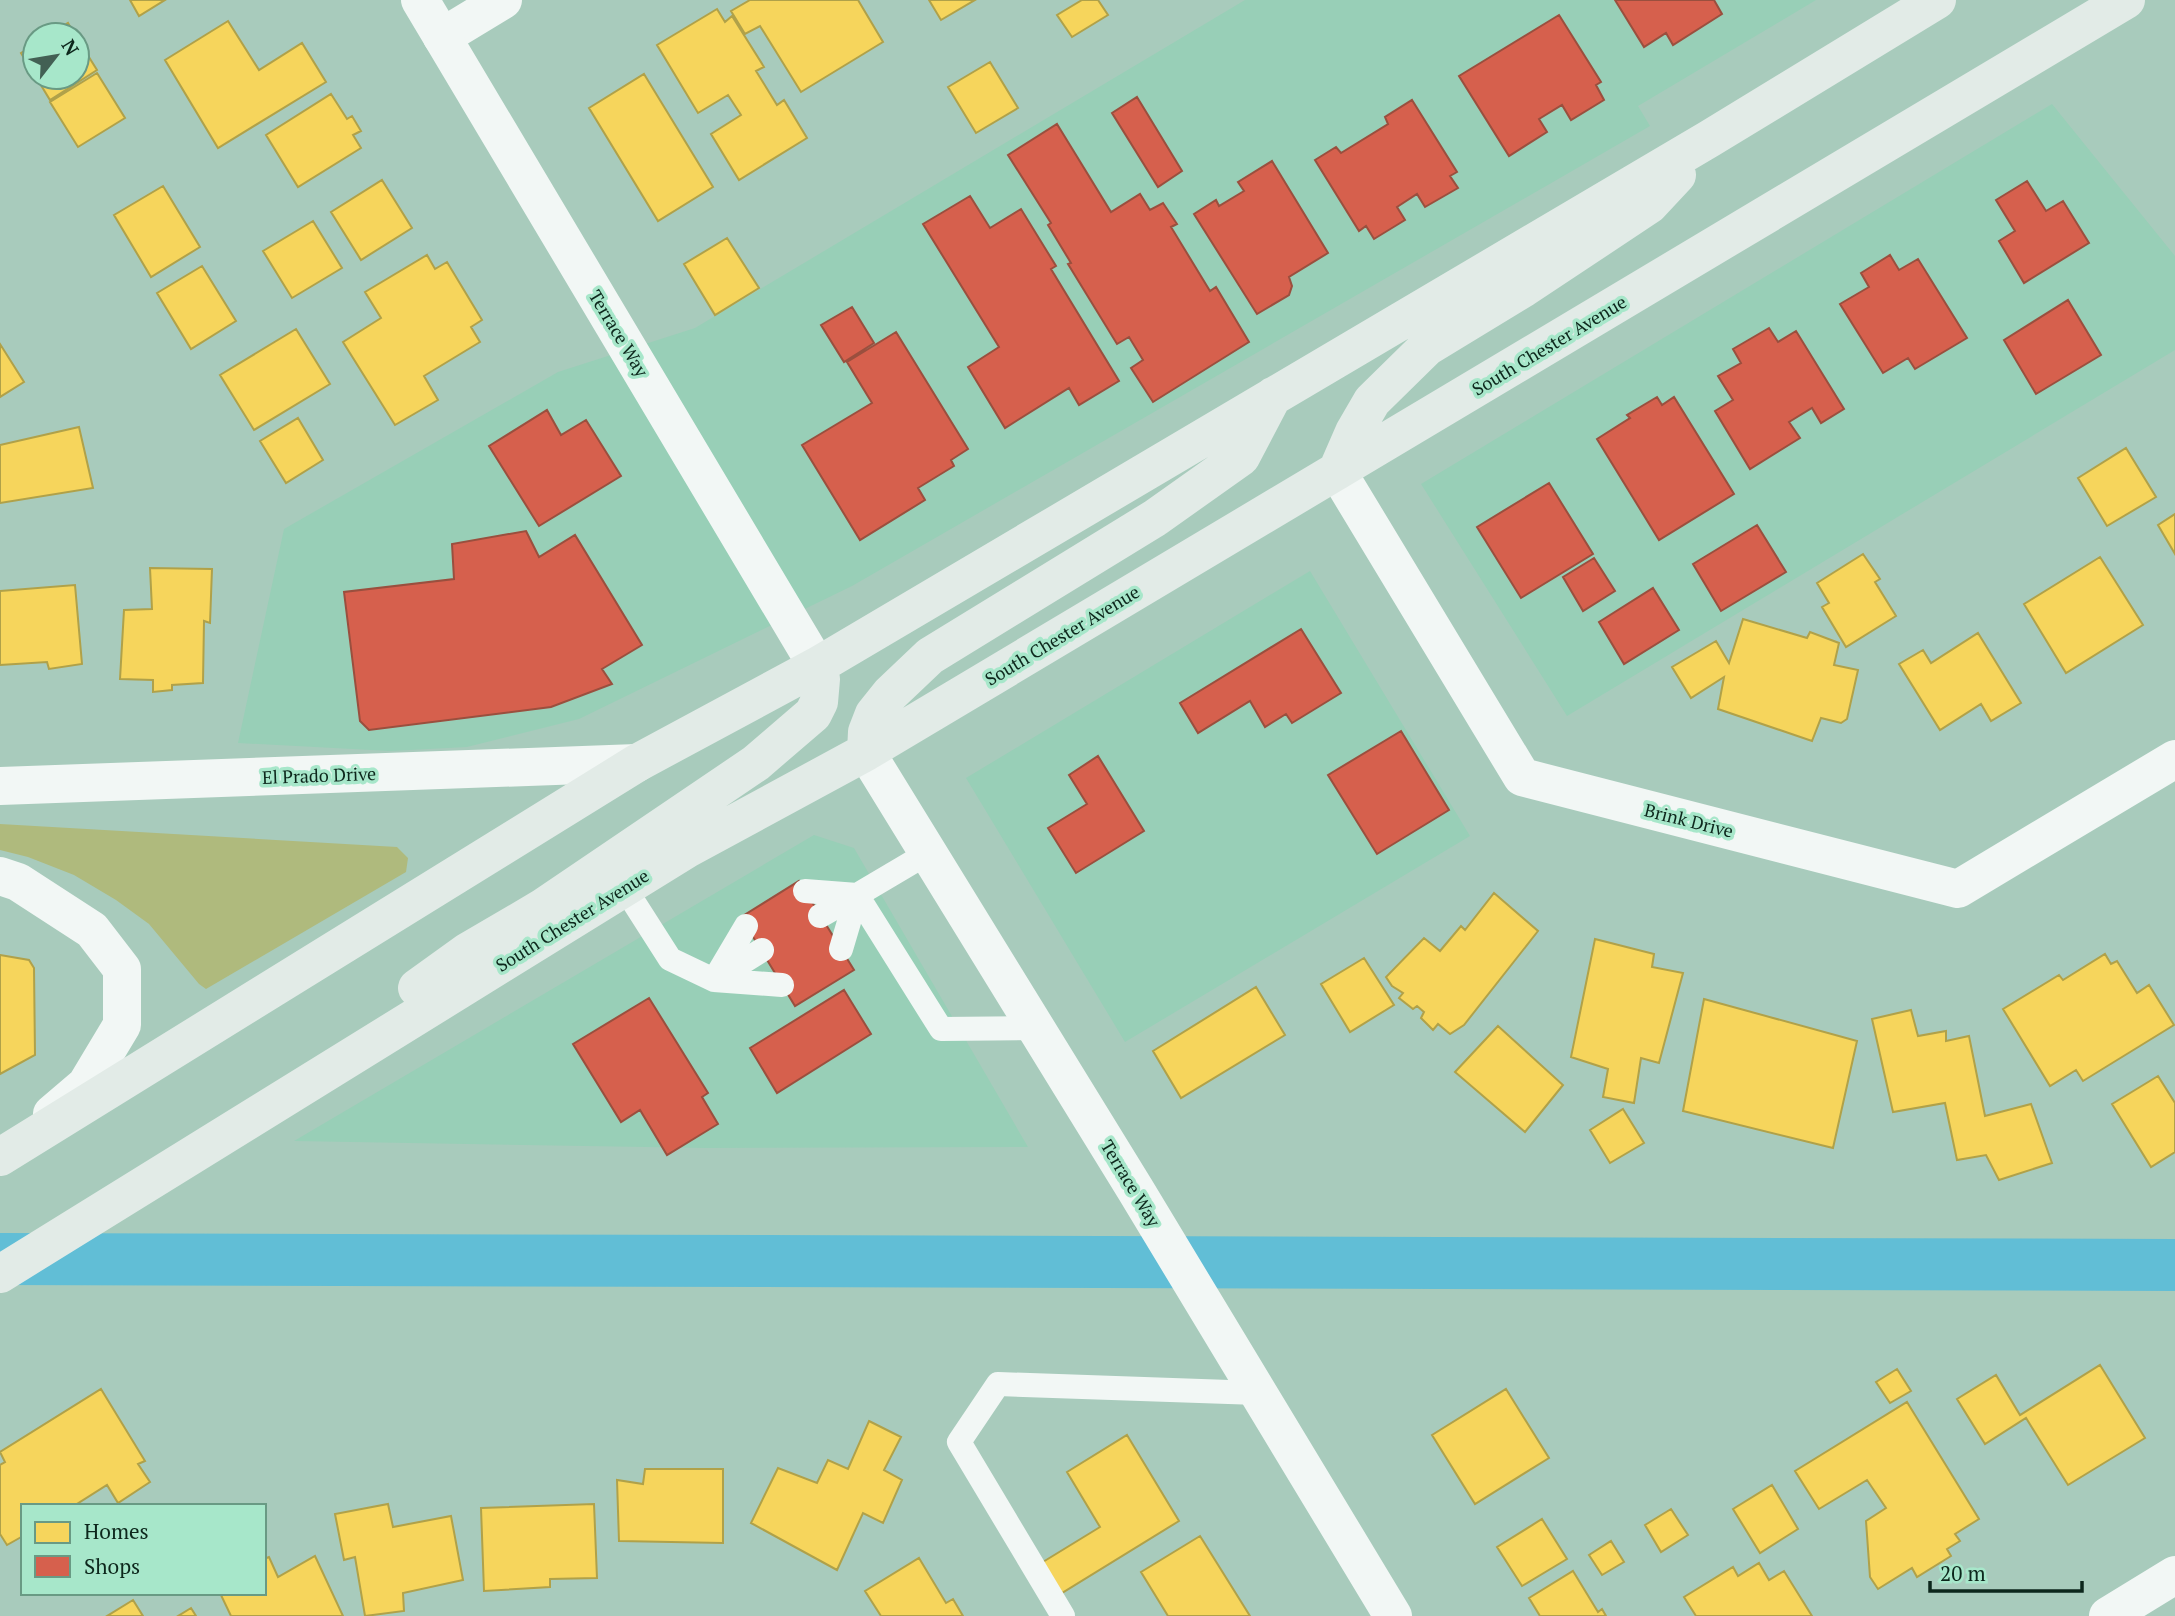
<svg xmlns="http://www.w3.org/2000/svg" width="2175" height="1616" font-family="'PT Serif',serif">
<rect width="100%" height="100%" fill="#a8cbbc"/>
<path fill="#98cfb7" d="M 1245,0 L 1816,0 L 1638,106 L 1650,126 L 852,586 L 579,719 L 467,747 L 390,751 L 238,743 L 284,529 L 558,372 L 695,328 Z
M 2052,104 L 2175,256 L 2175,350 L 1567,716 L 1421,484 Z
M 1310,571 L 1470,836 L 1125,1042 L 966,778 Z
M 814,835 L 854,848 L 1028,1147 L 707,1148 L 294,1141 Z"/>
<path fill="#afba7d" d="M 0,824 L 397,847 L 408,858 L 406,872 L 206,989 L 199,984 L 149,924 L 116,900 L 74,875 L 28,857 L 0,850 Z"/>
<path fill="#f6d55c" stroke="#b0a149" stroke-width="2" d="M 130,0 L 165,0 L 139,16 Z
M 750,0 L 858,0 L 883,42 L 801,92 L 760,26 L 745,34 L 731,11 Z
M 929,0 L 975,0 L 941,20 Z
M 1082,0 L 1098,0 L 1108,15 L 1072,37 L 1057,15 Z
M 717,9 L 725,22 L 732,16 L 764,67 L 756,71 L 777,105 L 784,100 L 807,138 L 739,180 L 711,134 L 741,115 L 728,95 L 698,113 L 657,45 Z
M 228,21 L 259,70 L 302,43 L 326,82 L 218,148 L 165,60 Z
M 68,23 L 75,35 L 49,35 Z
M 77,38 L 97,70 L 50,100 L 36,77 L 77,77 Z
M 35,44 L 35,76 L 21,53 Z
M 990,62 L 1018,108 L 976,133 L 948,87 Z
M 97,73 L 125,118 L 78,147 L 50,102 Z
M 644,74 L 713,187 L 658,221 L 589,108 Z
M 331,94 L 347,119 L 352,116 L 361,131 L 353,135 L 361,148 L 298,187 L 266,135 Z
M 382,180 L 412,228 L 361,260 L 331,212 Z
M 163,186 L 200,247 L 151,277 L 114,215 Z
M 313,221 L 342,268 L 292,298 L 263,251 Z
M 727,238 L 759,288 L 715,315 L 684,264 Z
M 427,255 L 435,269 L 447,262 L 482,320 L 471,327 L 480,342 L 424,376 L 438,400 L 395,425 L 343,342 L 381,318 L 365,292 Z
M 202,266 L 236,321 L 191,349 L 157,293 Z
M 296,329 L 330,384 L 254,430 L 220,375 Z
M 0,344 L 24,382 L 0,397 Z
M 298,418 L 323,460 L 286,483 L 260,441 Z
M 79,427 L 93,488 L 0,503 L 0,445 Z
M 2126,448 L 2156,497 L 2107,526 L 2078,478 Z
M 2175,514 L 2175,554 L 2158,525 Z
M 1863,554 L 1880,579 L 1875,582 L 1896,616 L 1846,647 L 1822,607 L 1829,603 L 1817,583 Z
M 2100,557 L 2143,625 L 2066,673 L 2024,604 Z
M 150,568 L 212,569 L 210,623 L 204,621 L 203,683 L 172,685 L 172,690 L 153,692 L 153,680 L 120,679 L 124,610 L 152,609 Z
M 75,585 L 82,664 L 49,669 L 47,662 L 0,665 L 0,591 Z
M 1743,619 L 1807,638 L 1810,632 L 1839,643 L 1834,665 L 1858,670 L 1847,719 L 1841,723 L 1821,718 L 1812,741 L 1718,709 L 1724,677 L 1691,698 L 1672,667 L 1716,641 L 1729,663 Z
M 1978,633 L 2021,703 L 1991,721 L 1981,704 L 1940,730 L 1899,664 L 1923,650 L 1931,663 Z
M 1494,893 L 1538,931 L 1464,1025 L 1450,1034 L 1438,1024 L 1433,1030 L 1421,1018 L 1424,1012 L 1417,1006 L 1413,1009 L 1399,998 L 1403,993 L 1392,986 L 1386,977 L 1424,938 L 1440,951 L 1461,926 L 1465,930 Z
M 1595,939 L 1654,954 L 1652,967 L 1683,973 L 1659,1063 L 1641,1058 L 1634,1103 L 1603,1097 L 1608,1069 L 1571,1057 Z
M 2105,954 L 2111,964 L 2117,961 L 2137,993 L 2149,985 L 2174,1025 L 2083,1081 L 2076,1070 L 2050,1086 L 2003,1009 L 2059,975 L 2063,980 Z
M 0,955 L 29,960 L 34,968 L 35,1055 L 0,1074 Z
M 1364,958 L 1394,1005 L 1350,1032 L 1321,984 Z
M 1256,987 L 1285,1035 L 1181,1098 L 1153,1051 Z
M 1704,999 L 1857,1041 L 1833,1148 L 1683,1111 Z
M 1911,1010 L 1918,1036 L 1946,1031 L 1946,1041 L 1969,1036 L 1985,1116 L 2031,1104 L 2052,1163 L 1999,1180 L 1986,1155 L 1957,1160 L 1945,1103 L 1893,1112 L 1872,1019 Z
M 1498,1026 L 1563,1085 L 1525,1132 L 1455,1072 Z
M 2158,1076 L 2175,1103 L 2175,1152 L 2151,1167 L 2112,1104 Z
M 1623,1109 L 1644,1143 L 1610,1163 L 1590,1130 Z
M 2100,1365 L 2145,1438 L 2068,1485 L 2026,1418 L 1985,1444 L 1957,1399 L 1996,1375 L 2020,1415 Z
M 1897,1369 L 1911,1391 L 1890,1403 L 1876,1382 Z
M 101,1389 L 145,1461 L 138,1464 L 150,1482 L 118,1503 L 107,1485 L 77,1504 L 79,1506 L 23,1506 L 23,1536 L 7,1545 L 0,1534 L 0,1465 L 5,1462 L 0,1452 Z
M 1506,1389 L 1549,1458 L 1475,1504 L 1432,1435 Z
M 1907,1402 L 1979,1519 L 1955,1534 L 1960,1541 L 1947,1549 L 1951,1556 L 1917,1577 L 1912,1568 L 1878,1589 L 1870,1577 L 1866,1521 L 1886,1508 L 1867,1480 L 1819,1509 L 1795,1471 Z
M 869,1421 L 901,1437 L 884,1470 L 902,1480 L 883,1523 L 863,1513 L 837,1570 L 751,1523 L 778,1468 L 817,1483 L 828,1460 L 848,1469 Z
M 1127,1435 L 1179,1521 L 1057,1596 L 1038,1565 L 1100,1527 L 1067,1472 Z
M 645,1469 L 723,1469 L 723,1543 L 619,1541 L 617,1480 L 643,1484 Z
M 1772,1485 L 1798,1529 L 1760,1553 L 1733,1509 Z
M 388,1504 L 393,1527 L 451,1516 L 463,1580 L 403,1593 L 404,1611 L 365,1616 L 355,1557 L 344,1560 L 335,1514 Z
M 594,1504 L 597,1578 L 550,1579 L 550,1587 L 484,1591 L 481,1508 Z
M 1671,1509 L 1688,1535 L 1661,1552 L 1645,1525 Z
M 1542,1519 L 1567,1559 L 1522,1586 L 1497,1547 Z
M 1200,1536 L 1250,1616 L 1168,1616 L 1141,1572 Z
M 1611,1541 L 1624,1562 L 1602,1575 L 1589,1555 Z
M 315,1556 L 343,1616 L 231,1616 L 220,1593 L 264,1593 L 264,1559 L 269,1557 L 278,1577 Z
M 919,1558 L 946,1603 L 953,1599 L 963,1616 L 881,1616 L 865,1591 Z
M 1759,1563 L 1769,1580 L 1784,1571 L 1812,1616 L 1696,1616 L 1684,1597 L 1733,1567 L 1738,1576 Z
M 1573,1571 L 1598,1612 L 1602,1609 L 1606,1616 L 1540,1616 L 1529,1598 Z
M 133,1600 L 143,1616 L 107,1616 Z
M 191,1608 L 196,1616 L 178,1616 Z"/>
<path fill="#d6604d" stroke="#9a4f3e" stroke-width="2" d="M 1615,0 L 1714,0 L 1722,14 L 1673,45 L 1666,33 L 1644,47 Z
M 1559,15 L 1601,82 L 1596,85 L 1604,100 L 1571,120 L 1562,105 L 1539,119 L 1547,132 L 1509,156 L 1459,76 Z
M 1137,97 L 1182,171 L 1158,187 L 1112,113 Z
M 1412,100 L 1457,172 L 1450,176 L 1458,188 L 1425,207 L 1417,194 L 1397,207 L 1405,220 L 1374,239 L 1366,226 L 1359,231 L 1315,160 L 1336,147 L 1341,153 L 1388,124 L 1385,117 Z
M 1057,124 L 1111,212 L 1140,194 L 1150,210 L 1163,203 L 1177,224 L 1171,227 L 1210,291 L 1216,287 L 1249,342 L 1153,402 L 1131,368 L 1143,360 L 1129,337 L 1117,344 L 1068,264 L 1071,263 L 1048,225 L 1051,223 L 1008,155 Z
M 1272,161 L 1328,253 L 1289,277 L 1292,286 L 1289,295 L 1257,314 L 1194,214 L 1216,200 L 1219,206 L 1244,191 L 1238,182 Z
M 2027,181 L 2046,211 L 2063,201 L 2089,243 L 2024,283 L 1999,241 L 2015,231 L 1996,200 Z
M 970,196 L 990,228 L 1021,209 L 1056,266 L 1051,269 L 1119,381 L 1079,405 L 1069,388 L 1005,428 L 968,367 L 999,347 L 923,224 Z
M 1890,255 L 1899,270 L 1918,259 L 1967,338 L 1915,369 L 1908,358 L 1883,373 L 1840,304 L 1869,287 L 1861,273 Z
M 2068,300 L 2101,355 L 2036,394 L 2004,340 Z
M 852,307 L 874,343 L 844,362 L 821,325 Z
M 1769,328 L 1778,342 L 1796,331 L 1844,409 L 1821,423 L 1812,408 L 1789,422 L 1800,438 L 1750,469 L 1715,411 L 1733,400 L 1718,376 L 1741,363 L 1733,349 Z
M 896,332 L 968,449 L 951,460 L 954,466 L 918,488 L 925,500 L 860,540 L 802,445 L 872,403 L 847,362 Z
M 1657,397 L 1662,405 L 1674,397 L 1734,494 L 1659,540 L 1597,439 L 1630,418 L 1627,415 Z
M 547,410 L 561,435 L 586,420 L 621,476 L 539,526 L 489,446 Z
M 1549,483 L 1593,554 L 1521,598 L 1477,527 Z
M 1757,525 L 1786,572 L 1721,611 L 1693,564 Z
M 526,531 L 539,557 L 575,535 L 642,645 L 602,669 L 612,684 L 551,707 L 369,730 L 360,721 L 344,592 L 454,579 L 452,544 Z
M 1594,558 L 1615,591 L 1583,611 L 1563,577 Z
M 1653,588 L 1679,630 L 1624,664 L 1599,622 Z
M 1301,629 L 1341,693 L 1292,723 L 1286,714 L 1265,727 L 1250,701 L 1198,733 L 1180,703 Z
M 1401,731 L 1449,810 L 1377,854 L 1328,775 Z
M 1098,756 L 1144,831 L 1076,873 L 1048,828 L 1087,804 L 1069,775 Z
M 799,881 L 854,970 L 795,1006 L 741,917 Z
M 844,990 L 871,1034 L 777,1093 L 750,1048 Z
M 649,998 L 708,1093 L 702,1097 L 718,1124 L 667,1155 L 640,1110 L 621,1122 L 573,1044 Z"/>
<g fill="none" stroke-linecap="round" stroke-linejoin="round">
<path stroke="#61bed6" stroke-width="52" d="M 0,1259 L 2175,1265"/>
<path stroke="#f2f7f5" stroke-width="24" d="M 928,853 L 857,895 L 941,1029 L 1036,1028
M 624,887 L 670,959 L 714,980 L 762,950
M 805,891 L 857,895
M 820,916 L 857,895
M 746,926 L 714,980 L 782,985
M 841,949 L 857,895
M 1063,1616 L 959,1442 L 998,1384 L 1258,1393"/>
<path stroke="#f2f7f5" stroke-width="38" d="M 442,37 L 503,0
M 1337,471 L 1522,777 L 1958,889 L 2175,759
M 866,752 L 1135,1189 L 1393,1616
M 0,786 L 637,763
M 0,876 L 18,882 L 92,930 L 122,969 L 122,1025 L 86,1085 L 52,1114
M 2108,1616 L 2175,1575"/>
<path stroke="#f2f7f5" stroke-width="38" d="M 420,0 L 817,666"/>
<path stroke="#e2ebe7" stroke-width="38" d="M 1337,471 L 1354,432 L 1372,401 L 1427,347 L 1524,288 L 1649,205 L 1677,175
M 866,752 L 867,732 L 874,714 L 890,694 L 930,656 L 1155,518 L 1241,457 L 1273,396
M 417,988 L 467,952 L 542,908 L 756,763 L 813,714 L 819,702 L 821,679 L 817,666
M 0,1157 L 637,763 L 817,666 L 1709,139 L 1937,0
M 0,1274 L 687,849 L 866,752 L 2126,0"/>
</g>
<g text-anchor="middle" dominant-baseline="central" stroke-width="7" stroke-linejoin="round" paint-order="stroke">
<g font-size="18" fill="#0d271c" stroke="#a7e7ca">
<text transform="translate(619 333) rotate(59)">Terrace Way</text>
<text transform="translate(1549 345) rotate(-31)">South Chester Avenue</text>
<text transform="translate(1062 635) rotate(-31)">South Chester Avenue</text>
<text transform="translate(319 775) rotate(-2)">El Prado Drive</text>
<text transform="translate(1689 820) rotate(14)">Brink Drive</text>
<text transform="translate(572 920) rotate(-32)">South Chester Avenue</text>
<text transform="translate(1131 1183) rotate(59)">Terrace Way</text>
</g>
</g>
<rect x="21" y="1504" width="245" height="91" fill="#a7e7ca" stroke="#699a84" stroke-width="2"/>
<rect x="35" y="1522" width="35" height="21" fill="#f6d55c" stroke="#699a84" stroke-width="2"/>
<text x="84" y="1539" font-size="21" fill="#0d271c">Homes</text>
<rect x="35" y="1556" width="35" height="21" fill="#d6604d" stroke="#699a84" stroke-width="2"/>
<text x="84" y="1574" font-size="21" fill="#0d271c">Shops</text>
<g transform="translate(56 56) rotate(59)"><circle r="33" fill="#a7e7ca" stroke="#699a84" stroke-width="2"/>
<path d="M0-5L12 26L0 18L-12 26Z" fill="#436054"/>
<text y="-10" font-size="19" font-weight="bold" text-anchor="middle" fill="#0d271c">N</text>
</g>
<path d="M1930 1581v10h152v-10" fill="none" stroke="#0d271c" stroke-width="3.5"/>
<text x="1940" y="1581" font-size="21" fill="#0d271c" stroke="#a7e7ca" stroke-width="5" paint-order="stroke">20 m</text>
</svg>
